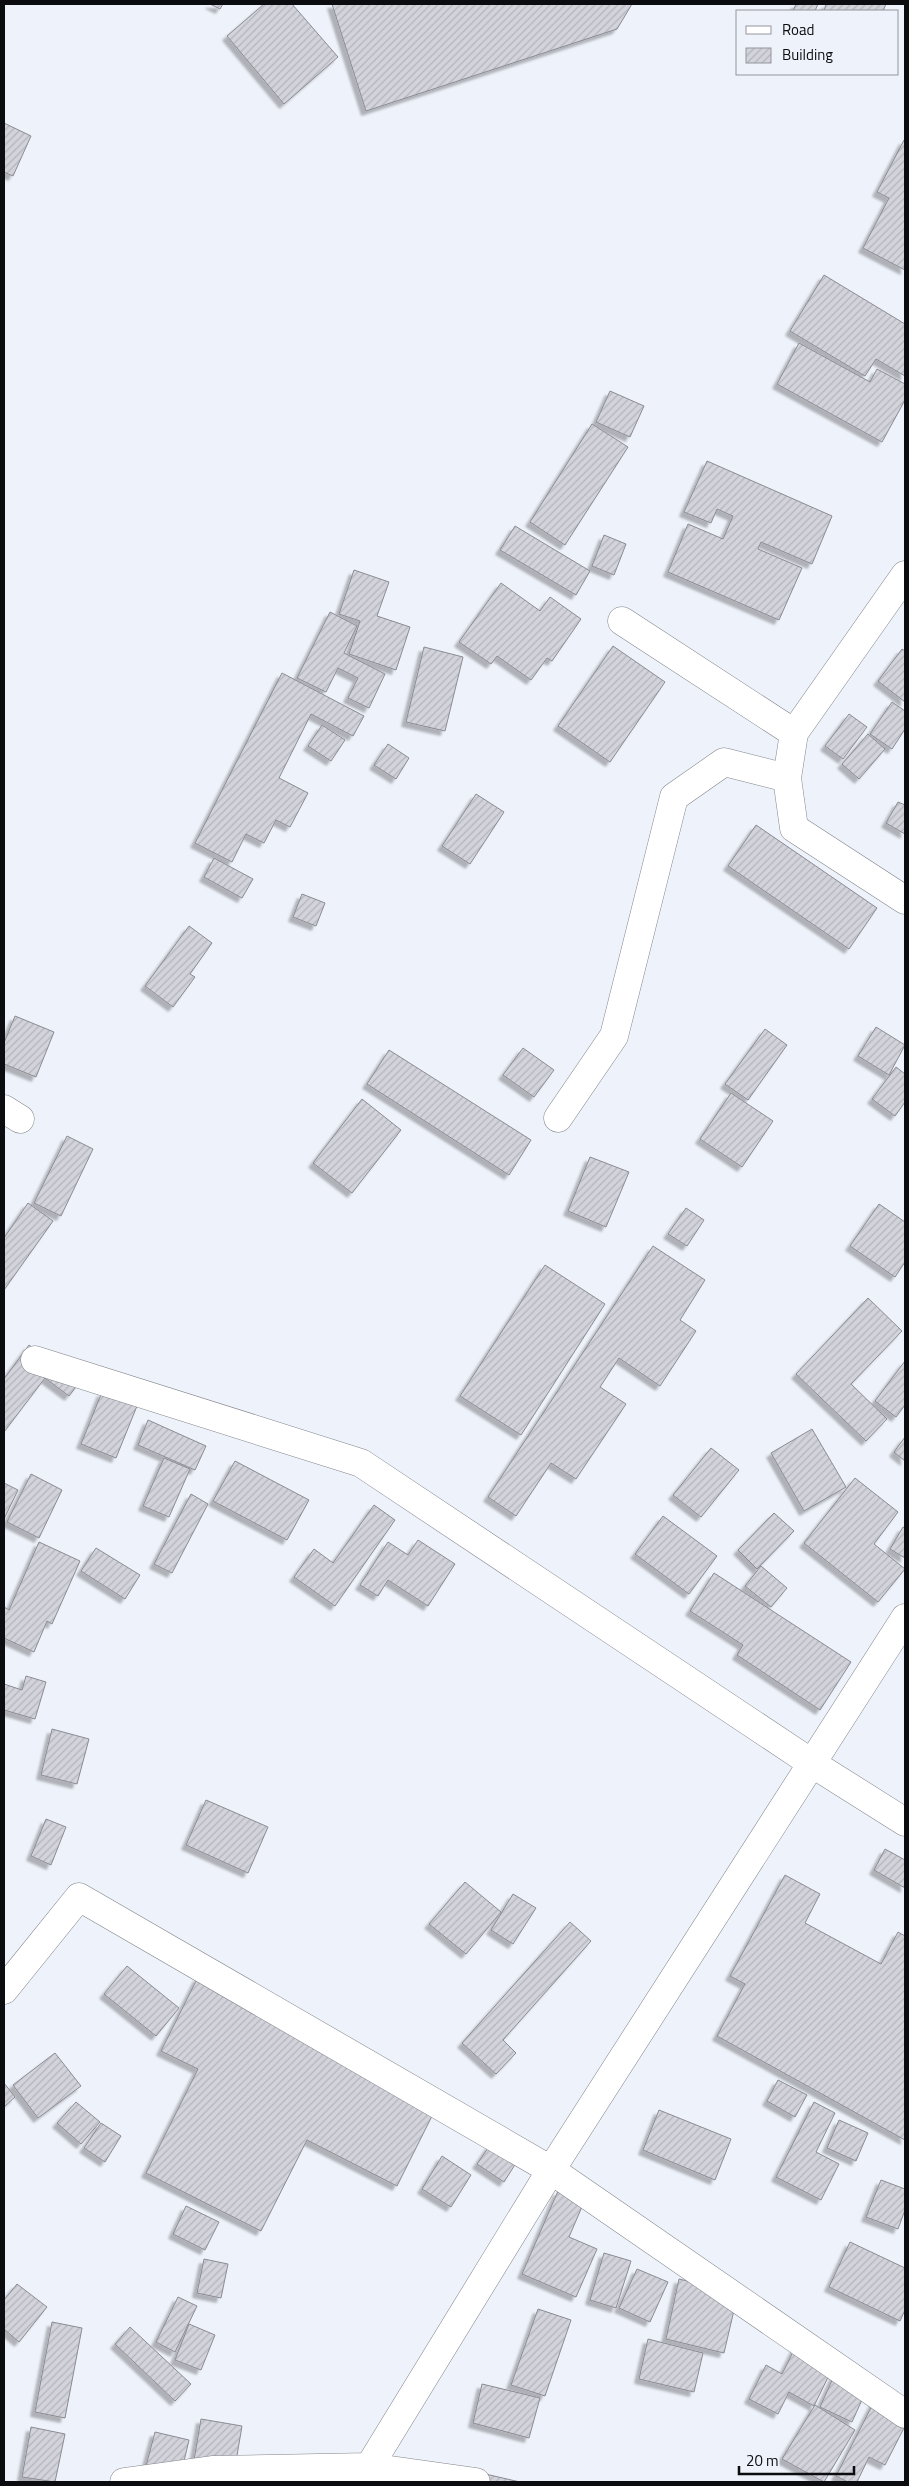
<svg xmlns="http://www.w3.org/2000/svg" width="909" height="2486" font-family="'Titillium Web',sans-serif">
<defs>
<pattern id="building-hatch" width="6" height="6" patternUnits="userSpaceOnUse" patternTransform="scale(1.25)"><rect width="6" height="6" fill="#d3d3dc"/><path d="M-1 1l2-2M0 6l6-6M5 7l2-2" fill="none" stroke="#b4b4bc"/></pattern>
<filter id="shadow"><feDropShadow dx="-4.5" dy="4.5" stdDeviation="1" flood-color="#0004"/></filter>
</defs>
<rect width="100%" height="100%" fill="#eef2fa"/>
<path fill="url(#building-hatch)" stroke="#8b8b93" filter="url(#shadow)" d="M 210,4 L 223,4 L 220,9 Z
M 264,4 L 292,4 L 338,57 L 284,104 L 227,36 Z
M 332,4 L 632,4 L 617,29 L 366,111 Z
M 796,4 L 818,4 L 815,11 L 793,11 Z
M 826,4 L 886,4 L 883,11 L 824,11 Z
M 4,123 L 31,136 L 13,176 L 4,172 Z
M 904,140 L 905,140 L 905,270 L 863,248 L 889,198 L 877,192 Z
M 824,275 L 905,324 L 905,376 L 876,359 L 865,376 L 790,331 Z
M 799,343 L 870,382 L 877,369 L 905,384 L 905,400 L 882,442 L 777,384 Z
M 610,391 L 644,406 L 630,437 L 596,422 Z
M 592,424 L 628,447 L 565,545 L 530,522 Z
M 707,461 L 832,516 L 812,564 L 761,542 L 758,549 L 802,568 L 779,620 L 668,572 L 688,524 L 723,539 L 733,516 L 717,509 L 711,523 L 684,512 Z
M 515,526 L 590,571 L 576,595 L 500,550 Z
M 604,535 L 626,544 L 614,575 L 592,566 Z
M 354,570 L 389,582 L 377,616 L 410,627 L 396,670 L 349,654 L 360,621 L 339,614 Z
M 501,583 L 540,611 L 550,597 L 581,619 L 552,661 L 547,658 L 531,680 L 497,656 L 491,664 L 459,642 Z
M 330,612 L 357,626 L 344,653 L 385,674 L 369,708 L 348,698 L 358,678 L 338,668 L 326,692 L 297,678 Z
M 613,646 L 665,682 L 610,762 L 558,726 Z
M 424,647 L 463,657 L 445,731 L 406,722 Z
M 902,649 L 905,651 L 905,702 L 878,681 Z
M 282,673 L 364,716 L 353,736 L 311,714 L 279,778 L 308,793 L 290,827 L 276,820 L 264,843 L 246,834 L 232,862 L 195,843 Z
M 892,702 L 905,711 L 905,729 L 892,749 L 870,734 Z
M 849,714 L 867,727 L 843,759 L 825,746 Z
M 322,725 L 345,740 L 331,761 L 308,746 Z
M 868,734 L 885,749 L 859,779 L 842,764 Z
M 388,744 L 409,758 L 396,779 L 374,765 Z
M 476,794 L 504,812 L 470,864 L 442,846 Z
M 898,802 L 905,805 L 905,834 L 886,823 Z
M 756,825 L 877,908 L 849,949 L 728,866 Z
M 214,858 L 253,879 L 242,898 L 204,877 Z
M 302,894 L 325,903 L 316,926 L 293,917 Z
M 189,926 L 212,943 L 190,974 L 195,977 L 173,1007 L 145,986 Z
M 15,1016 L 54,1032 L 36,1077 L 4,1064 L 4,1043 Z
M 876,1027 L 905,1045 L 889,1075 L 858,1056 Z
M 765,1029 L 787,1045 L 748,1100 L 725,1084 Z
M 523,1048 L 554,1070 L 534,1097 L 503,1075 Z
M 389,1050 L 531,1140 L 509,1175 L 367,1084 Z
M 896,1067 L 905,1074 L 905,1102 L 895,1116 L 872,1099 Z
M 731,1093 L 773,1121 L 742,1167 L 700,1139 Z
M 362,1099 L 401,1130 L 352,1193 L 313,1163 Z
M 67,1136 L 93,1149 L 61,1216 L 34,1203 Z
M 590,1157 L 629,1172 L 606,1227 L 568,1211 Z
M 28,1203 L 53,1221 L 4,1290 L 4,1238 Z
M 879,1204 L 905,1222 L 905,1262 L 895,1277 L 850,1246 Z
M 686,1208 L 704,1220 L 687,1246 L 668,1234 Z
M 653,1246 L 705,1280 L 680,1320 L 696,1331 L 660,1386 L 619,1358 L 600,1387 L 626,1404 L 576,1479 L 551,1463 L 516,1516 L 488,1497 Z
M 545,1265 L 605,1304 L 521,1435 L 460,1396 Z
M 868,1298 L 902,1331 L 851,1384 L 887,1419 L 866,1441 L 796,1374 Z
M 29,1345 L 79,1383 L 69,1396 L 45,1378 L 4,1432 L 4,1379 Z
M 905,1361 L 905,1405 L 896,1417 L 875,1401 Z
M 102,1392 L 137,1406 L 116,1458 L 81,1444 Z
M 148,1420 L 206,1446 L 195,1470 L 138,1445 Z
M 812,1429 L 846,1487 L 804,1511 L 771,1453 Z
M 905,1437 L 905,1461 L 894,1452 Z
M 711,1448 L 739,1470 L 701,1517 L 673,1495 Z
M 164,1458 L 190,1469 L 169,1517 L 143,1506 Z
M 235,1461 L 309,1500 L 287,1540 L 213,1501 Z
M 31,1474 L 62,1490 L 39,1538 L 7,1522 Z
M 855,1478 L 898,1512 L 874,1544 L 905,1569 L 878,1602 L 804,1543 Z
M 4,1483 L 18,1490 L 4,1519 Z
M 191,1494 L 208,1504 L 172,1573 L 154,1564 Z
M 374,1505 L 395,1520 L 335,1606 L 294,1577 L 314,1549 L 333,1563 Z
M 774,1513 L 794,1531 L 757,1569 L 738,1550 Z
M 663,1516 L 717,1556 L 689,1594 L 635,1554 Z
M 903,1527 L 905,1528 L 905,1558 L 890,1549 Z
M 418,1540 L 455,1564 L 428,1606 L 388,1580 L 378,1596 L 360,1585 L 388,1542 L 408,1555 Z
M 39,1542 L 80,1561 L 52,1624 L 47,1621 L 34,1652 L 4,1638 L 4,1607 L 9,1610 Z
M 96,1548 L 140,1575 L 125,1599 L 81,1571 Z
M 761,1566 L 787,1588 L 771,1607 L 745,1586 Z
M 714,1573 L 851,1662 L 820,1710 L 737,1655 L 743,1645 L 690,1611 Z
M 26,1676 L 46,1682 L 35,1719 L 4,1710 L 4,1684 L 22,1690 Z
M 52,1729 L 89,1739 L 77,1784 L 41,1775 Z
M 206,1800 L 268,1827 L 248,1873 L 186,1845 Z
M 46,1819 L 66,1827 L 51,1865 L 31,1856 Z
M 885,1849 L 905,1860 L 905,1888 L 874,1870 Z
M 785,1875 L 820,1894 L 805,1923 L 881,1964 L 898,1932 L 905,1936 L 905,2140 L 717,2036 L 745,1984 L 730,1976 Z
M 465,1882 L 501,1912 L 466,1954 L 429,1924 Z
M 513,1894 L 536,1908 L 513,1944 L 491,1930 Z
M 570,1922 L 591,1941 L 503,2040 L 516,2053 L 496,2074 L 462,2043 Z
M 127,1966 L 179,2008 L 156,2036 L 104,1994 Z
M 198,1977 L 440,2100 L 397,2186 L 307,2140 L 261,2231 L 146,2173 L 198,2069 L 161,2051 Z
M 55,2053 L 81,2086 L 38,2118 L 13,2085 Z
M 778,2080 L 807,2095 L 795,2117 L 767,2101 Z
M 4,2083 L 15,2097 L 4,2107 Z
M 76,2102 L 100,2122 L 81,2144 L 57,2123 Z
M 814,2102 L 835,2113 L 816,2152 L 839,2164 L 821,2200 L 776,2177 Z
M 659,2110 L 731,2139 L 715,2180 L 643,2150 Z
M 839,2120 L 868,2133 L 856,2161 L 827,2148 Z
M 101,2123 L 121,2136 L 105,2162 L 84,2148 Z
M 490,2145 L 516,2163 L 504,2182 L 477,2164 Z
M 442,2156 L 471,2175 L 451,2207 L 422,2189 Z
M 881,2180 L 905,2189 L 905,2210 L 898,2229 L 866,2217 Z
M 558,2191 L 584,2202 L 569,2237 L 597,2249 L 576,2297 L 522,2274 Z
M 186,2206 L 219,2222 L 205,2250 L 173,2234 Z
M 850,2242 L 905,2268 L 905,2310 L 900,2321 L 829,2287 Z
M 604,2253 L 631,2261 L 616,2308 L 590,2300 Z
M 204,2259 L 228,2264 L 221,2298 L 197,2293 Z
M 637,2269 L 668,2282 L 650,2322 L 619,2308 Z
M 679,2279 L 738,2293 L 724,2353 L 666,2339 Z
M 17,2284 L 47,2307 L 19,2342 L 4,2329 L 4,2300 Z
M 178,2297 L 197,2306 L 175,2352 L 156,2342 Z
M 538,2309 L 571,2320 L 545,2396 L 511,2385 Z
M 52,2322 L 82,2328 L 65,2418 L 35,2412 Z
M 189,2324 L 215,2335 L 201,2370 L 175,2360 Z
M 130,2327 L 191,2384 L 175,2401 L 115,2344 Z
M 648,2339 L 703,2353 L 694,2392 L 639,2379 Z
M 797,2344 L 835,2363 L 814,2406 L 789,2392 L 778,2414 L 749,2399 L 766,2365 L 782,2374 Z
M 838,2367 L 870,2382 L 852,2422 L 820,2407 Z
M 482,2384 L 540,2398 L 529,2438 L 473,2423 Z
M 878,2394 L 905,2426 L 885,2465 L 869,2457 L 857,2482 L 848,2482 L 836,2476 Z
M 815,2405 L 855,2430 L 824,2482 L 782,2459 Z
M 201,2419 L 242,2426 L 233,2479 L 192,2472 Z
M 31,2427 L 65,2434 L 55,2482 L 22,2477 Z
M 155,2432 L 189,2440 L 181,2474 L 146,2466 Z
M 481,2473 L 520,2482 L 478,2482 Z"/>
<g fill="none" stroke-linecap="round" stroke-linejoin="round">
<g stroke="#82858c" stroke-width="29">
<path id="street" d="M 905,575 L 794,733 L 787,778 L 794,828 L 905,900
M 622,621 L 794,733
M 4,1109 L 20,1119
M 558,1118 L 614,1036 L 674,797 L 724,762 L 787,778
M 35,1360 L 361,1463 L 813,1764 L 905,1822
M 4,1990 L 79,1897 L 551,2170 L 905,2414
M 369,2467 L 551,2170 L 905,1618
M 124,2482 L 212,2470 L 369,2467 L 476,2482"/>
</g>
<use href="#street" stroke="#fff" stroke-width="28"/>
</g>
<rect width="909" height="2486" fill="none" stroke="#0b0c0f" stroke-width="10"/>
<rect x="736" y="10" width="162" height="65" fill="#eef2fa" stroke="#93969c"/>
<rect x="746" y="26" width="25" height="8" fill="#ffffff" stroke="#93969c"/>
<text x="782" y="35" font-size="15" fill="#0b0c0f">Road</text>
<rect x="746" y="48" width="25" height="15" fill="url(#building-hatch)" stroke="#93969c"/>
<text x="782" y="60" font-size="15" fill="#0b0c0f">Building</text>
<path d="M739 2466v8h115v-8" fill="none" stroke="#0b0c0f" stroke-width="2.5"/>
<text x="746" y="2466" font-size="15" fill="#0b0c0f" stroke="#eef2fa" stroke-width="4" paint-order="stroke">20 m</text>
</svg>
